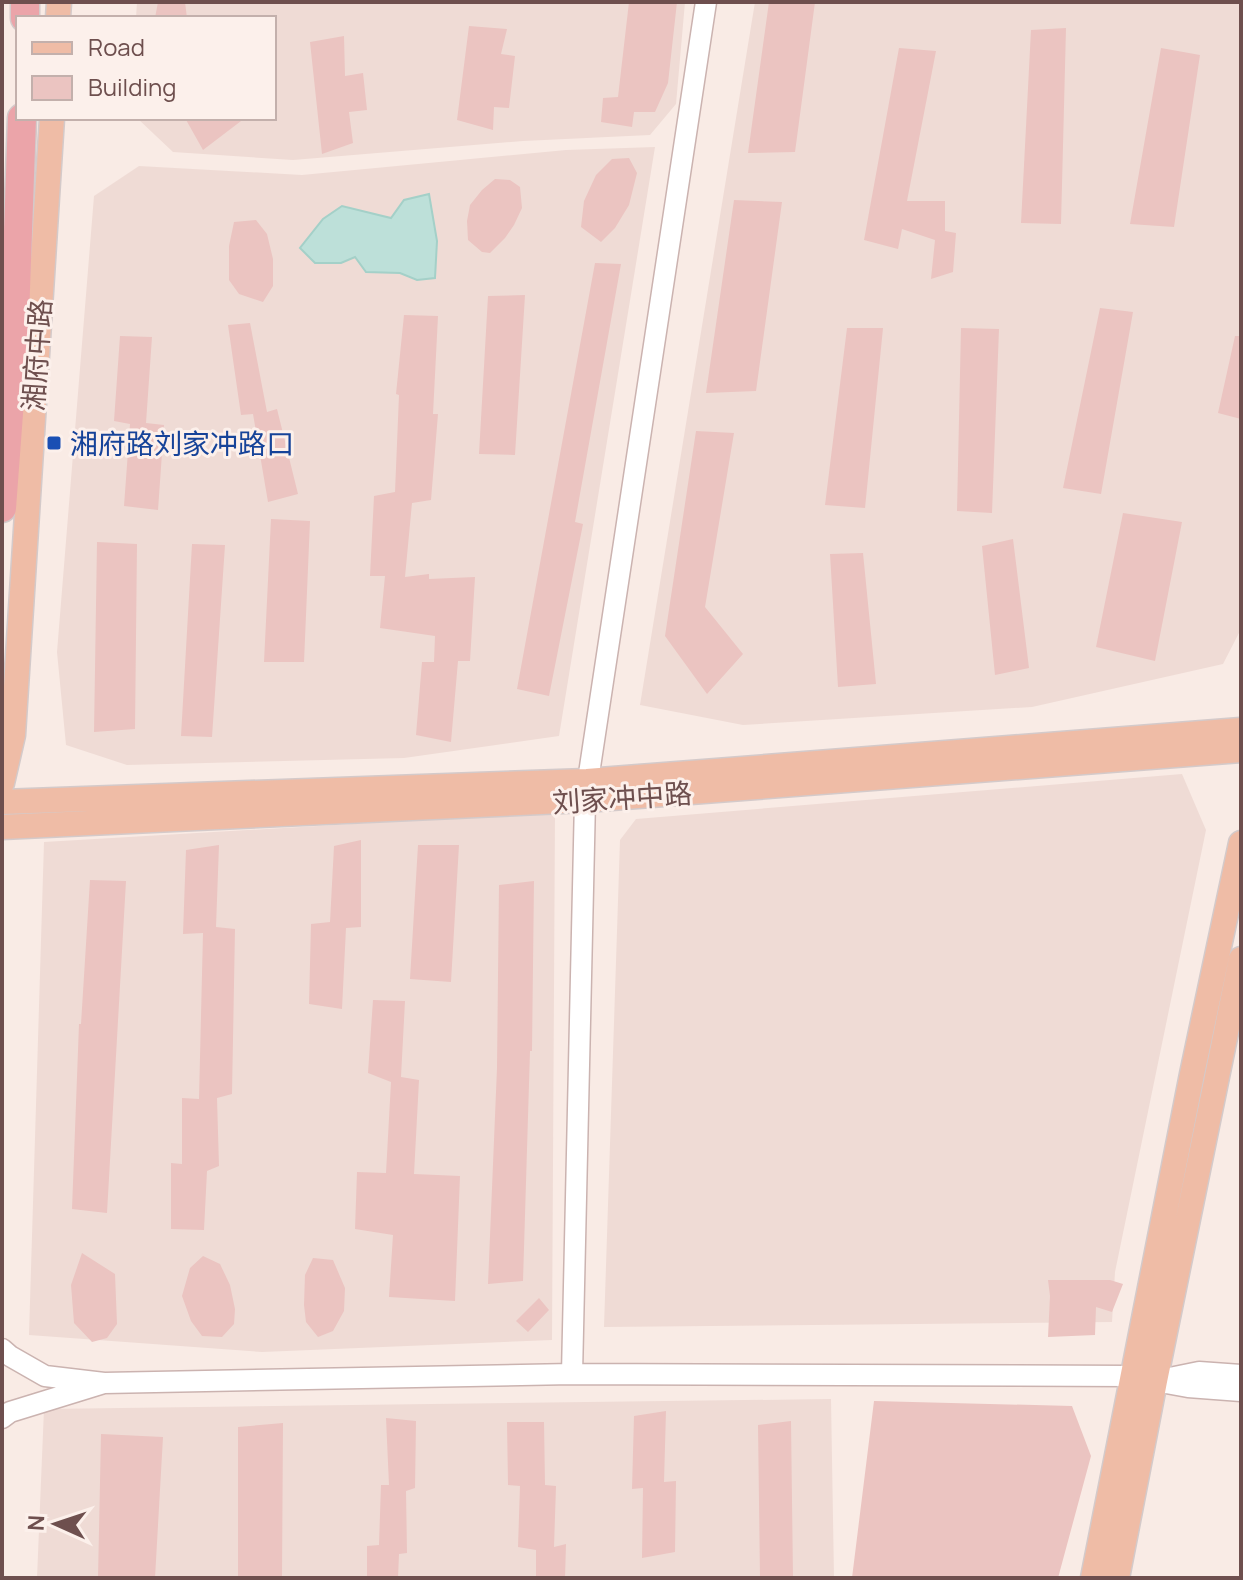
<svg xmlns="http://www.w3.org/2000/svg" width="1243" height="1580" font-family="Manrope,'Noto Sans SC',sans-serif">
<rect width="100%" height="100%" fill="#f9ebe5"/>
<path fill="#efdbd5" d="M 137,2 L 685,2 L 676,104 L 650,135 L 523,141 L 293,160 L 173,152 L 137,118 L 274,118 L 274,18 L 136,18 Z
M 755,2 L 1241,2 L 1241,629 L 1223,664 L 1032,707 L 743,725 L 640,705 Z
M 655,147 L 559,736 L 404,758 L 127,765 L 66,745 L 57,652 L 94,196 L 139,166 L 302,175 L 566,150 Z
M 1182,774 L 1206,830 L 1115,1272 L 1112,1322 L 604,1327 L 620,840 L 636,819 Z
M 555,812 L 552,1340 L 262,1352 L 29,1335 L 44,842 Z
M 831,1399 L 834,1578 L 37,1578 L 44,1409 Z"/>
<path fill="#bde0d9" stroke="#a4d0c8" stroke-width="2" d="M 429,194 L 437,241 L 435,278 L 417,280 L 400,273 L 366,272 L 355,257 L 341,263 L 315,263 L 300,248 L 323,219 L 342,206 L 391,218 L 404,200 Z"/>
<path fill="#ebc4c1" d="M 158,2 L 185,2 L 187,18 L 155,18 Z
M 629,2 L 677,2 L 668,83 L 655,112 L 634,112 L 632,127 L 601,122 L 603,98 L 618,97 Z
M 769,2 L 815,2 L 795,152 L 748,153 Z
M 469,26 L 507,29 L 501,54 L 515,56 L 509,108 L 494,107 L 493,130 L 457,120 Z
M 1066,28 L 1061,224 L 1021,223 L 1031,30 Z
M 344,36 L 345,76 L 363,73 L 367,110 L 349,112 L 353,143 L 322,154 L 310,42 Z
M 899,48 L 936,51 L 907,201 L 945,201 L 945,231 L 956,233 L 953,272 L 931,279 L 935,240 L 902,229 L 898,249 L 864,240 Z
M 1161,48 L 1200,55 L 1174,227 L 1130,224 Z
M 185,118 L 245,118 L 203,150 Z
M 629,158 L 637,173 L 629,205 L 615,228 L 601,242 L 581,227 L 584,201 L 596,175 L 612,159 Z
M 495,179 L 510,180 L 520,187 L 522,208 L 514,225 L 505,238 L 490,253 L 482,252 L 468,240 L 467,221 L 470,205 L 482,190 Z
M 734,200 L 782,202 L 756,391 L 706,393 Z
M 256,220 L 267,234 L 273,259 L 273,286 L 263,302 L 239,294 L 229,280 L 229,246 L 234,222 Z
M 595,263 L 621,264 L 575,522 L 583,524 L 549,696 L 517,689 Z
M 525,295 L 515,455 L 479,454 L 488,296 Z
M 1100,308 L 1133,312 L 1101,494 L 1063,488 Z
M 404,315 L 438,316 L 433,414 L 438,414 L 431,500 L 412,503 L 405,577 L 429,574 L 429,579 L 475,577 L 470,661 L 458,661 L 451,742 L 416,735 L 422,662 L 434,662 L 435,636 L 380,628 L 385,576 L 370,576 L 374,496 L 395,492 L 399,395 L 396,394 Z
M 250,323 L 267,412 L 277,409 L 298,494 L 268,502 L 253,414 L 241,415 L 228,325 Z
M 847,328 L 883,328 L 865,508 L 825,505 Z
M 961,328 L 999,329 L 992,513 L 957,511 Z
M 120,336 L 152,337 L 146,423 L 164,425 L 158,510 L 124,506 L 130,424 L 114,421 Z
M 1235,336 L 1241,336 L 1241,419 L 1218,413 Z
M 696,431 L 734,433 L 705,607 L 743,654 L 707,694 L 665,636 Z
M 1123,513 L 1182,522 L 1155,661 L 1096,647 Z
M 271,519 L 310,521 L 304,662 L 264,662 Z
M 1013,539 L 1029,668 L 995,675 L 982,546 Z
M 97,542 L 137,544 L 135,729 L 94,732 Z
M 192,544 L 225,545 L 212,737 L 181,736 Z
M 863,553 L 876,684 L 838,687 L 830,554 Z
M 361,840 L 361,927 L 346,928 L 342,1009 L 309,1004 L 311,924 L 330,922 L 334,846 Z
M 219,845 L 216,927 L 235,929 L 232,1094 L 217,1098 L 219,1166 L 207,1171 L 204,1230 L 171,1229 L 171,1163 L 182,1164 L 182,1098 L 199,1099 L 203,933 L 183,934 L 186,850 Z
M 418,845 L 459,845 L 451,982 L 410,979 Z
M 90,880 L 126,881 L 107,1213 L 72,1209 L 79,1024 L 81,1024 Z
M 534,881 L 532,1051 L 530,1051 L 523,1281 L 488,1284 L 497,1068 L 499,885 Z
M 373,1000 L 405,1001 L 401,1077 L 419,1080 L 414,1174 L 460,1176 L 455,1301 L 389,1297 L 393,1235 L 355,1229 L 357,1172 L 386,1173 L 391,1082 L 368,1073 Z
M 82,1253 L 115,1274 L 117,1324 L 107,1338 L 92,1342 L 74,1323 L 71,1285 Z
M 203,1256 L 220,1264 L 230,1285 L 235,1309 L 234,1324 L 222,1337 L 202,1336 L 191,1321 L 182,1296 L 190,1268 Z
M 313,1258 L 333,1260 L 345,1288 L 344,1311 L 333,1331 L 318,1337 L 306,1322 L 304,1305 L 305,1275 Z
M 1048,1280 L 1110,1280 L 1123,1284 L 1112,1312 L 1096,1307 L 1095,1335 L 1048,1337 L 1050,1296 Z
M 539,1298 L 549,1310 L 528,1332 L 516,1321 Z
M 874,1401 L 1072,1406 L 1091,1456 L 1058,1578 L 852,1578 Z
M 666,1411 L 664,1482 L 676,1481 L 675,1552 L 642,1558 L 643,1488 L 632,1489 L 634,1416 Z
M 386,1418 L 416,1421 L 415,1488 L 406,1491 L 407,1553 L 399,1554 L 398,1578 L 367,1578 L 367,1546 L 379,1545 L 381,1485 L 389,1485 Z
M 791,1421 L 793,1578 L 760,1578 L 758,1425 Z
M 507,1422 L 544,1422 L 545,1485 L 556,1486 L 554,1547 L 566,1544 L 565,1578 L 536,1578 L 536,1550 L 518,1547 L 520,1486 L 508,1485 Z
M 283,1423 L 282,1578 L 238,1578 L 238,1427 Z
M 101,1434 L 163,1437 L 155,1578 L 98,1578 Z"/>
<g fill="none" stroke-linecap="round" stroke-linejoin="round">
<g stroke="#cbb3b0" stroke-width="23">
<path id="minor" d="M 2,1349 L 10,1356 L 45,1376 L 104,1383 L 10,1412 L 2,1418
M 572,1374 L 585,800 L 706,2
M 1241,1375 L 1199,1372 L 1155,1381 L 1188,1387 L 1241,1391
M 104,1383 L 572,1374 L 1131,1376 L 1148,1380"/>
</g>
<g stroke="#d4caca" stroke-width="27">
<path id="major" d="M 58,18 L 59,2
M 2,783 L 13,735 L 52,118
M 2,802 L 587,781 L 1241,730
M 2,827 L 585,800 L 1241,750
M 1093,1578 L 1192,1074 L 1241,843
M 1117,1578 L 1155,1381 L 1241,959"/>
</g>
<g stroke="#d4caca" stroke-width="31">
<path id="highway" d="M 25,18 L 25,2
M 2,508 L 14,346 L 22,118"/>
</g>
<use href="#minor" stroke="#fff" stroke-width="20"/>
<use href="#major" stroke="#efbca6" stroke-width="24"/>
<use href="#highway" stroke="#eba4a9" stroke-width="28"/>
</g>
<rect fill="#1a4fb4" stroke="#fcf0eb" stroke-width="3" x="46" y="435" width="16" height="16" rx="4"/>
<g text-anchor="middle" dominant-baseline="central" stroke-width="6" stroke-linejoin="round" paint-order="stroke">
<g font-size="28" fill="#6e4f4e" stroke="#fcf0eb">
<text transform="translate(36 355) rotate(-86)">湘府中路</text>
<text transform="translate(622 797) rotate(-4)">刘家冲中路</text>
</g>
<g font-size="28" fill="#164399" stroke="#fcf0eb" text-anchor="start">
<text x="70" y="443">湘府路刘家冲路口</text>
</g>
</g>
<rect width="1243" height="1580" fill="none" stroke="#6e4f4e" stroke-width="8"/>
<rect x="16" y="16" width="260" height="104" fill="#fcf0eb" stroke="#c3b0ac" stroke-width="2"/>
<rect x="32" y="42" width="40" height="12" fill="#efbca6" stroke="#c3b0ac" stroke-width="2"/>
<text x="88" y="56" font-size="24" fill="#6e4f4e">Road</text>
<rect x="32" y="76" width="40" height="24" fill="#ebc4c1" stroke="#c3b0ac" stroke-width="2"/>
<text x="88" y="96" font-size="24" fill="#6e4f4e">Building</text>
<g transform="translate(56 1524) rotate(273)" stroke="#fcf0eb" stroke-width="6" paint-order="stroke">
<path d="M0-6L14 30L0 20L-14 30Z" fill="#6e4f4e"/>
<text y="-12" font-size="22" font-weight="bold" text-anchor="middle" fill="#6e4f4e">N</text>
</g>
</svg>
